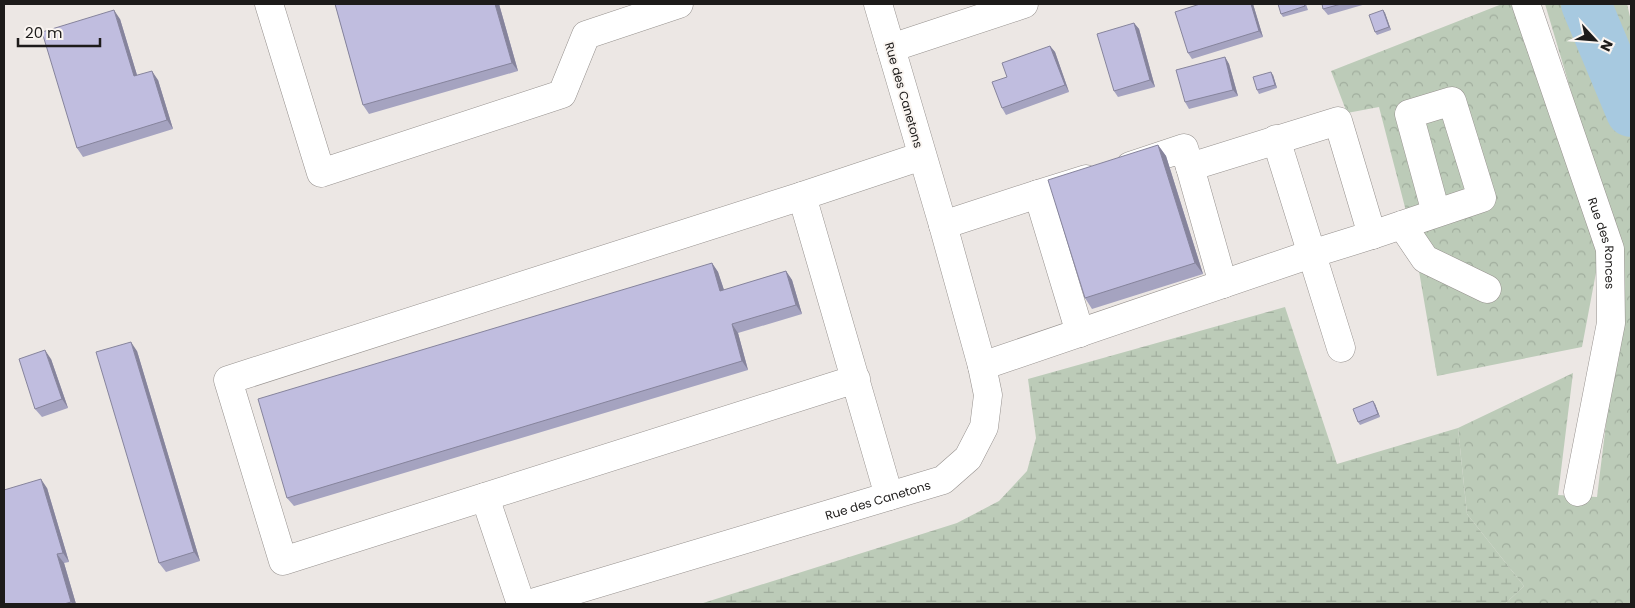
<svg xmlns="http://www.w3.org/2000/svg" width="1635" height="608" font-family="Poppins,sans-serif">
<defs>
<pattern id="forest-crowns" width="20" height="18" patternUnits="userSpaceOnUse" patternTransform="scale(1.25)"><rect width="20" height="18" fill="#bccbb8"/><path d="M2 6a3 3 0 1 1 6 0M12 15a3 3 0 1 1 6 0" fill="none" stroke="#a1ae9e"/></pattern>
<pattern id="wetland-marsh" width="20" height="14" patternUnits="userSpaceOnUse" patternTransform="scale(1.25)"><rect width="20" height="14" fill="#bccbb8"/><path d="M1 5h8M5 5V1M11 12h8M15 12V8" fill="none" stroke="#a1ae9e"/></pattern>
</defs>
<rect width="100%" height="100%" fill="#ece7e4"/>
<path fill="url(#forest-crowns)" d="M 1502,4 L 1511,4 L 1601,246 L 1582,347 L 1437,376 L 1414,242 L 1379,107 L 1347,113 L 1331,71 Z
M 1545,4 L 1627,4 L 1631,21 L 1631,604 L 1505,604 L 1524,586 L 1467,514 L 1458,428 L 1573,373 L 1558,495 L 1597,497 L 1618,326 L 1614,235 Z"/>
<path fill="url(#wetland-marsh)" d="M 1285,307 L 1337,464 L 1458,428 L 1467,514 L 1524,586 L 1505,604 L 700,604 L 957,523 L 999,501 L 1027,471 L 1036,438 L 1028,379 Z"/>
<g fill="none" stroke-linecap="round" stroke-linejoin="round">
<path stroke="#a7c9e0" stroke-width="50" d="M 1586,4 L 1631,112"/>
<g stroke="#96918e" stroke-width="29">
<g id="minor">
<path d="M 269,4 L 321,173 L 562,94 L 586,35 L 679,4"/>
<path id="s1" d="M 1526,4 L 1610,249 L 1611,323 L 1578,492"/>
<path d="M 891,48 L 1024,4"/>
<path d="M 1276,139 L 1341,348"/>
<path d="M 1130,166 L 1184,148 L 1190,167"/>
<path d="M 802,196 L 922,156"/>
<path d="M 943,225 L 1038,194"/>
<path d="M 1402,225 L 1425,259 L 1487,289"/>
<path d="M 1223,284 L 1190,167 L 1338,121 L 1372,235"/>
<path d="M 1080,333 L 1038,194 L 1086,179"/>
<path d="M 982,366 L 1311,254 L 1372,235 L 1482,198 L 1452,101 L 1409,114 L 1436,213"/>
<path d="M 856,379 L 283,561 L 228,380 L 802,196 L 889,496"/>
<path d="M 485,497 L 521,604"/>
<path id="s2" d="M 529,604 L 943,480 L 968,458 L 984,427 L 988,395 L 982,366 L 943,225 L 878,4"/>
</g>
</g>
<use href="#minor" stroke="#fff" stroke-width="28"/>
</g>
<path fill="#a5a3c0" d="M 335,4 L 499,4 L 518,71 L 369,114 L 363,105 Z
M 1253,4 L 1263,37 L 1192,59 L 1188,53 Z
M 1278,4 L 1306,4 L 1308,10 L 1283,17 L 1281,14 Z
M 1322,4 L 1366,4 L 1328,15 L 1323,9 Z
M 1383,10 L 1385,13 L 1391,30 L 1377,35 L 1375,32 Z
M 120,19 L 137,75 L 158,80 L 173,129 L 83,157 L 77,148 Z
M 1134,23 L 1139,29 L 1155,87 L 1118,97 L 1114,91 Z
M 1050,46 L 1055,52 L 1069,92 L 1006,115 L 1002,108 L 1007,77 Z
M 1225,57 L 1229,64 L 1238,96 L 1189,109 L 1185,102 Z
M 1273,75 L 1277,88 L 1259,94 L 1257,90 Z
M 1158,145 L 1166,156 L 1203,274 L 1092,309 L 1085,298 Z
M 712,263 L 718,272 L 724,290 L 786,271 L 792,280 L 802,314 L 738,333 L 748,370 L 294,506 L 287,498 Z
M 137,351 L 200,561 L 166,572 L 159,563 Z
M 51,359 L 68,408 L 42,417 L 35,409 Z
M 1375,404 L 1380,417 L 1360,425 L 1358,422 Z
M 47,488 L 69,562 L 64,563 L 76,604 L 4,604 Z"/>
<path fill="#86849c" d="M 495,4 L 499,4 L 518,71 L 512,63 Z
M 1251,4 L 1253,4 L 1263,37 L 1259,31 Z
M 114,10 L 120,19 L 140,85 L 134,76 Z
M 1383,10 L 1385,13 L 1391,30 L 1389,27 Z
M 1134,23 L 1139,29 L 1155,87 L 1150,80 Z
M 1050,46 L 1055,52 L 1069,92 L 1065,85 Z
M 1225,57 L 1229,64 L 1238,96 L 1233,90 Z
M 152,71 L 158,80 L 173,129 L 167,120 Z
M 1271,72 L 1273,75 L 1277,88 L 1275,85 Z
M 1158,145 L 1166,156 L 1203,274 L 1195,263 Z
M 712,263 L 718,272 L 727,299 L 720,291 Z
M 786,271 L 792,280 L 802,314 L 796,305 Z
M 732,324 L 738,333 L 748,370 L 742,361 Z
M 131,342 L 137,351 L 200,561 L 194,552 Z
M 45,350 L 51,359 L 68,408 L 62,399 Z
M 1373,401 L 1375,404 L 1380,417 L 1378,414 Z
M 41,479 L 47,488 L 69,562 L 63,553 Z
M 57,554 L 64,563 L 76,604 L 73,604 L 71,602 Z"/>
<path fill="#c0bddf" stroke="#86849c" d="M 335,4 L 495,4 L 512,63 L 363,105 Z
M 1200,4 L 1251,4 L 1259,31 L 1188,53 L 1175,12 Z
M 1278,4 L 1304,4 L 1305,6 L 1281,14 Z
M 1322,4 L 1341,4 L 1323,9 Z
M 114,10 L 134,76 L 152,71 L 167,120 L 77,148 L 42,32 Z
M 1383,10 L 1389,27 L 1375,32 L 1369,15 Z
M 1134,23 L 1150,80 L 1114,91 L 1097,34 Z
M 1050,46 L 1065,85 L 1002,108 L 992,82 L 1007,77 L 1002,63 Z
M 1225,57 L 1233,90 L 1185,102 L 1176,70 Z
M 1271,72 L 1275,85 L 1257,90 L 1253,77 Z
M 1158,145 L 1195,263 L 1085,298 L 1048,180 Z
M 712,263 L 720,291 L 786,271 L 796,305 L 732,324 L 742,361 L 287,498 L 258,399 Z
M 131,342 L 194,552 L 159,563 L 96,352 Z
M 45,350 L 62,399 L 35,409 L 19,359 Z
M 1373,401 L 1378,414 L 1358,422 L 1353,409 Z
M 41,479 L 63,553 L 57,554 L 71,602 L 64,604 L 4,604 L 4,490 Z"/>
<g text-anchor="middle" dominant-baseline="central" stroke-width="4" stroke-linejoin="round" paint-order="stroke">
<g font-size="12" fill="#1d1b1a" stroke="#faf5f1">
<text transform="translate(904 95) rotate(74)">Rue des Canetons</text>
<text stroke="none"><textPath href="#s1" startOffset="252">Rue des Ronces</textPath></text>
<text stroke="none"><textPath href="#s2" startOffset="364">Rue des Canetons</textPath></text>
</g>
</g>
<rect width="1635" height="608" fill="none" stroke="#1d1b1a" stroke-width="10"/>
<g transform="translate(1595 40) rotate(116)" stroke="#faf5f1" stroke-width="4" paint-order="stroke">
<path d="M0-4L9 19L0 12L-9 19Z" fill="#1d1b1a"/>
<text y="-8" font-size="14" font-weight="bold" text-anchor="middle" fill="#1d1b1a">N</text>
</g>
<path d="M18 38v8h82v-8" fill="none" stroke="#1d1b1a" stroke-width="2.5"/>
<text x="25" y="38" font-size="15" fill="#1d1b1a" stroke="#faf5f1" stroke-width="4" paint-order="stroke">20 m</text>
</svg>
